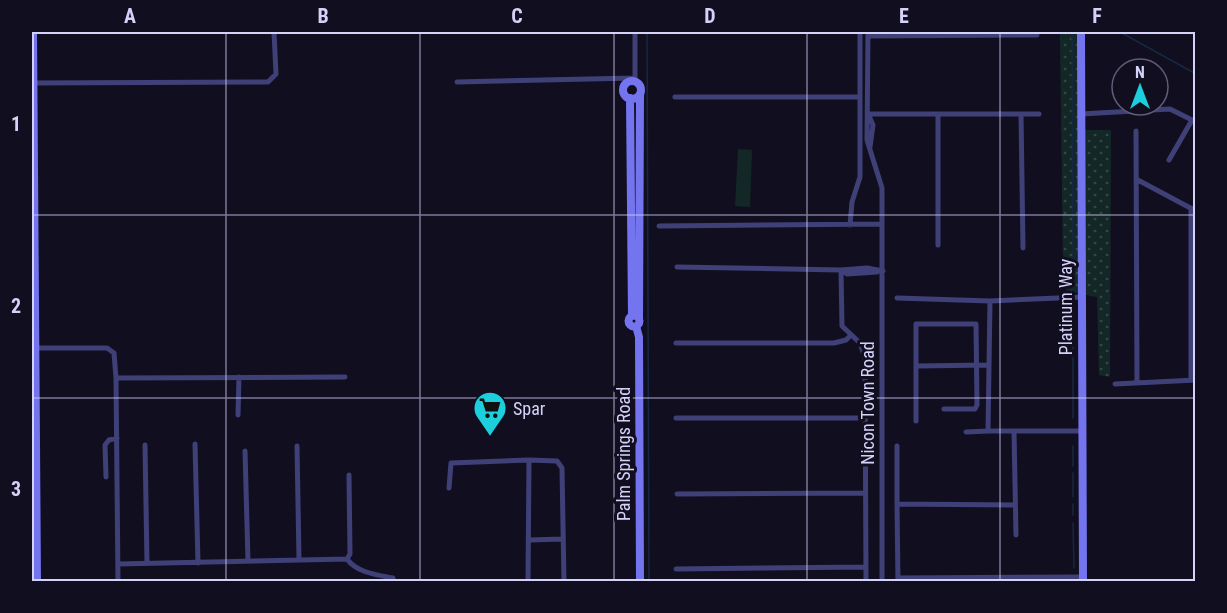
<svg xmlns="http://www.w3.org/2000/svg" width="1227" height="613" font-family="'Roboto Condensed',sans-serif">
<defs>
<pattern id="grass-dots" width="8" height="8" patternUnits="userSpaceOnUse" patternTransform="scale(1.5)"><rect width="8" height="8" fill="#132826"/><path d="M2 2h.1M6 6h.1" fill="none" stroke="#344646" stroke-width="1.8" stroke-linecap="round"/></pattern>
</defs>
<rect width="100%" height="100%" fill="#110f1f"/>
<path fill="url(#grass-dots)" d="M 1060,32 L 1078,32 L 1078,130 L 1111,130 L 1110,377 L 1099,375 L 1097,297 L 1066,291 L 1067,274 L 1063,265 Z"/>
<path fill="#132826" d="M 738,149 L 752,150 L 750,207 L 735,206 Z"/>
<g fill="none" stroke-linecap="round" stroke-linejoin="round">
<path stroke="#152843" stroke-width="1.5" d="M 647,32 L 649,582
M 1072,32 L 1073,292
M 1120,32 L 1196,74
M 1073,304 L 1073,418
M 1073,446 L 1073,466
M 1073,473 L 1073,497
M 1073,504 L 1073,515
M 1073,523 L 1074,568
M 32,541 L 32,533"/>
<path stroke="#404078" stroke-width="5" d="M 635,32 L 635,80
M 868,32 L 867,140 L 882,188 L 882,582
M 868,36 L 1037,35
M 457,82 L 635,78
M 34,83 L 268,82 L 276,74 L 274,32
M 675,97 L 860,97
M 868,114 L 1039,114
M 938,114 L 938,245
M 1021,114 L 1023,248
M 1081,114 L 1170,109 L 1196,122
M 869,116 L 873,125 L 870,147
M 1136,131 L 1137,383
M 1169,160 L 1192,120
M 1136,179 L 1196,211
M 1191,208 L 1191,380
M 850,225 L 852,202 L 860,177 L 860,32
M 659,226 L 882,224
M 677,267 L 841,270 L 867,268 L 883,271
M 841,270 L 842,326 L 860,343 L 865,358 L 866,582
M 841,270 L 847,274 L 877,272
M 897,298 L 990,301 L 1082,297
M 990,301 L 988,431 L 1082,431
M 676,343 L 834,343 L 846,340 L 851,335
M 35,348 L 107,348 L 114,353 L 116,378 L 118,582
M 916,366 L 989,365
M 116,378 L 345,377
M 1115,384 L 1196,380
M 238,415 L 239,377
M 676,418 L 865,418
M 916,421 L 916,324 L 976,324 L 977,405 L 975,409 L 944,409
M 1014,431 L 1016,535
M 966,432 L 988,431
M 195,444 L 198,563
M 145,445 L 147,563
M 297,446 L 299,559
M 245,451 L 248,561
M 529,460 L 557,461 L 562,468 L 564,582
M 106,477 L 105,445 L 109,440 L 117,438
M 449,488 L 451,463 L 529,460 L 528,582
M 677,494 L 865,493
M 897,504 L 897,446
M 529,540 L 563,539
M 347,559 L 350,554 L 349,475
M 118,564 L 347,559 C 357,573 378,575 393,578 L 393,582
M 676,569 L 865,567
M 898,578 L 1083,577
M 898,582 L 897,504 L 1015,505"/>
<path stroke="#7475ee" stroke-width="8" d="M 33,32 L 37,582
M 1081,32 L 1083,582
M623 90a9 9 0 1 1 18 0a9 9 0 1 1-18 0Z
M 630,98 L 632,316
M628.5 321a5.5 5.5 0 1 1 11 0a5.5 5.5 0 1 1-11 0Z
M 639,319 L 640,94
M 636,326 L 639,337 L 640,582"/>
</g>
<path fill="none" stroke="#d5d2fa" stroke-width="1.5" stroke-opacity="0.55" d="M 226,32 L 226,582M 420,32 L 420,582M 614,32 L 614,582M 807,32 L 807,582M 1000,32 L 1000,582M 32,215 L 1196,215M 32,398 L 1196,398"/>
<defs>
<g id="supermarket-pin" transform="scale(1.725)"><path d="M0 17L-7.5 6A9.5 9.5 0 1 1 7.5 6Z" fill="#1bcfdd" stroke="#110f1f"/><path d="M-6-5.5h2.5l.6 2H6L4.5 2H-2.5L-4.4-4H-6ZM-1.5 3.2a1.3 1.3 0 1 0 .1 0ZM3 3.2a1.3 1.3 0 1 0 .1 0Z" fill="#111"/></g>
</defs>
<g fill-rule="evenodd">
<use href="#supermarket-pin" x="490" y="408"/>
</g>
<g text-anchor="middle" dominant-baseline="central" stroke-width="6" stroke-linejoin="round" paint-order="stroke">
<g font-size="18" fill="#d5d2fa" stroke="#110f1f">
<text transform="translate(1065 307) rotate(-90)">Platinum Way</text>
<text transform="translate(867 403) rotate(-90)">Nicon Town Road</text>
<text transform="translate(623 454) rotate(-90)">Palm Springs Road</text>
</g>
<g font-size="18" fill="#d5d2fa" stroke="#110f1f" text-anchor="start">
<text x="513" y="408">Spar</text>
</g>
</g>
<rect width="1227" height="613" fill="none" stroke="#110f1f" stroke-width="66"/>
<g transform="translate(1140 87)"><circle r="28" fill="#110f1f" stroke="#5f5d77" stroke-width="1.5"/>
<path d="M0-4.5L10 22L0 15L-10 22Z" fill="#1bcfdd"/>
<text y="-9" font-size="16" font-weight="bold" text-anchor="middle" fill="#d5d2fa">N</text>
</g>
<rect x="33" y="33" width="1161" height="547" fill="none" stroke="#d5d2fa" stroke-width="2"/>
<g font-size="20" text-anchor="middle" font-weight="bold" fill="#d5d2fa">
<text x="130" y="23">A</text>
<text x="323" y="23">B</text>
<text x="517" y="23">C</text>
<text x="710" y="23">D</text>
<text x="904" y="23">E</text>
<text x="1097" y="23">F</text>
<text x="16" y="131">1</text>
<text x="16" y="313">2</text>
<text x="16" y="496">3</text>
</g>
</svg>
